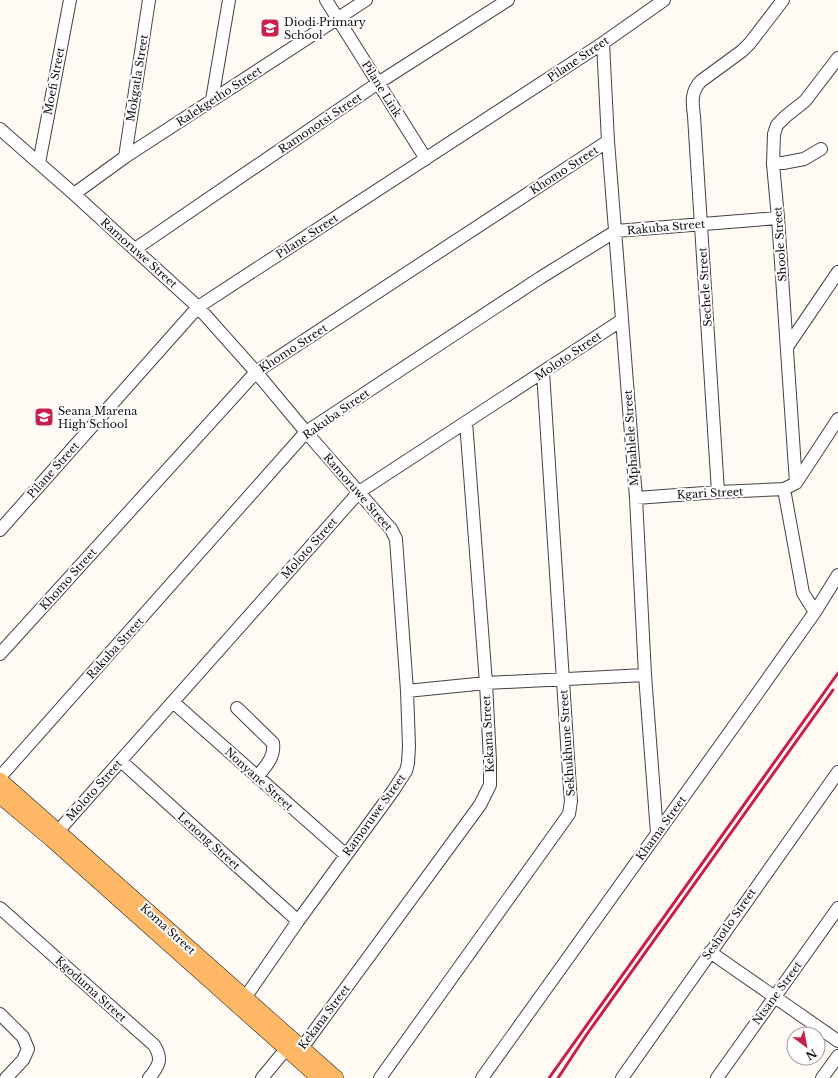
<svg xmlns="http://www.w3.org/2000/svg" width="838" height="1078" font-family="'Libre Baskerville',serif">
<rect width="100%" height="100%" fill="#fffaf3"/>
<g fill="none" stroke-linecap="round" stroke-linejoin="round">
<g stroke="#434343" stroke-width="14">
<path id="minor" d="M 326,0 L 426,159
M 603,43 L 608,141 L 636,498 L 645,675 L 657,833
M 212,100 L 229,0
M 0,129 L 74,194 L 198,307 L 256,372 L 306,432 L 383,520 L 391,529 L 396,539 L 407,691 L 409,746 L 408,763 L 406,771 L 393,791 L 298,921 L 240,1005
M 125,157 L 149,0
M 773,162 L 783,163 L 804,159 L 821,149
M 39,163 L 70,0
M 74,194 L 125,157 L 366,0
M 135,249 L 378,83 L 508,0
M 787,347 L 838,272
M 796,483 L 778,218 L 773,164 L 774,134 L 777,125 L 786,116 L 805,101 L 838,58
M 784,489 L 803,593 L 815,612
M 718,492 L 694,116 C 692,102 691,91 701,81 L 742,51 L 750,43 L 783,0
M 636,498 L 718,492 L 784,489 L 796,483 L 838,419
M 0,530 L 198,307 L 603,43 L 664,0
M 0,654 L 256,372 L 608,141
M 407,691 L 486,683 L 645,675
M 173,702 L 346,855
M 237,708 L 273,743 C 275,757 266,766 257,777
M 121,761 L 298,921
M 0,777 L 306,432 L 540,278 L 616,231 L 778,218
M 52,838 L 359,492 L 622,320
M 0,908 L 154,1045 C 163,1059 159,1066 149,1078
M 710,952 L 838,1041
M 0,1014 L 23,1037 L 28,1049 L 23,1060 L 6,1078
M 295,1054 L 307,1041 L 480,805 L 490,785 L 490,761 L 486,683 L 466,422
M 262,1078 L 286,1049 L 293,1043
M 380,1078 L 569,814 L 571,801 L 570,789 L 543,372
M 482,1078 L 752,701 L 815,612 L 838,575
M 622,1078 L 838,772
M 717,1078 L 838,908
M 822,1078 L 838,1056"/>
</g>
<g stroke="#212121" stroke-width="16">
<path id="major" d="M 0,780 L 336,1078
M 0,796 L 51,839 L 319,1078"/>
</g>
<use href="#minor" stroke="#fff" stroke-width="12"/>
<use href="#major" stroke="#feb764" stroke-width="15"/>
<path stroke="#c8204d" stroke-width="3" d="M 549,1078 L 838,673
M 558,1078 L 587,1034 L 833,690"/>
</g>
<defs>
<g id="school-square" transform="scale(1)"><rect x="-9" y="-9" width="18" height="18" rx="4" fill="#c8204d" stroke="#fff"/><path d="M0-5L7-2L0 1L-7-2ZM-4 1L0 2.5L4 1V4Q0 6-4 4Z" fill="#fff"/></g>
</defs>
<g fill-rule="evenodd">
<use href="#school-square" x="270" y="28"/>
<use href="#school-square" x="44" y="417"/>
</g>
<g text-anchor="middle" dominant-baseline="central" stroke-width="4" stroke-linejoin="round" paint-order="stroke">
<g font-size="11" fill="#101010" stroke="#fff" text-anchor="start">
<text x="284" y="22">Diodi Primary<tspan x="284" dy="13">School</tspan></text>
<text x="58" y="411">Seana Marena<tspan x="58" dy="13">High School</tspan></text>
</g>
<g font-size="11" fill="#101010" stroke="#fff">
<text transform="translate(578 59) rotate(-34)">Pilane Street</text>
<text transform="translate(137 78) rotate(-81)">Mokgatla Street</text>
<text transform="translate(54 81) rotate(-79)">Moefi Street</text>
<text transform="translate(382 89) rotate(58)">Pilane Link</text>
<text transform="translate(219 96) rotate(-33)">Ralekgetho Street</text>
<text transform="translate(320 123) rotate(-34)">Ramonotsi Street</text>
<text transform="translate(564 170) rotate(-33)">Khomo Street</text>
<text transform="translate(666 227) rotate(-5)">Rakuba Street</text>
<text transform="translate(307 236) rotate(-33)">Pilane Street</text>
<text transform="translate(780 244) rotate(-94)">Shoole Street</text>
<text transform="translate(139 253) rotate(42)">Ramoruwe Street</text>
<text transform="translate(705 287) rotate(-94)">Sechele Street</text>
<text transform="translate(293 348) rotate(-33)">Khomo Street</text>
<text transform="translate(568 356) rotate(-34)">Moloto Street</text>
<text transform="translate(336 414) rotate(-35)">Rakuba Street</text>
<text transform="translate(631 438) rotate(-94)">Mphahlele Street</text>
<text transform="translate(53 470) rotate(-48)">Pilane Street</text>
<text transform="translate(358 492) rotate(49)">Ramoruwe Street</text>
<text transform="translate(710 493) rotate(-3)">Kgari Street</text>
<text transform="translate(309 548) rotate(-48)">Moloto Street</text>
<text transform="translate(68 579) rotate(-48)">Khomo Street</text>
<text transform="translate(115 648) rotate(-48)">Rakuba Street</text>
<text transform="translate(488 734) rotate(-93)">Kekana Street</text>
<text transform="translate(567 743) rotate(-94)">Sekhukhune Street</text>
<text transform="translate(259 779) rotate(42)">Nonyane Street</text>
<text transform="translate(94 790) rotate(-48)">Moloto Street</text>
<text transform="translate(374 815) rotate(-54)">Ramoruwe Street</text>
<text transform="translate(661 828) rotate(-54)">Khama Street</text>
<text transform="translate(209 841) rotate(42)">Lenong Street</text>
<text transform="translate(729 924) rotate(-55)">Seshotlo Street</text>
<text transform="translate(168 929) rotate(42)">Koma Street</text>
<text transform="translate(91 989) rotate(42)">Kgoduma Street</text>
<text transform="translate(777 993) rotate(-54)">Ntsane Street</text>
<text transform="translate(324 1017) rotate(-53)">Kekana Street</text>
</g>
</g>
<g transform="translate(806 1046) rotate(148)"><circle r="19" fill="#ffffff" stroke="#9f9f9f"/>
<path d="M0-3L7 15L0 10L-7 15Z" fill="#c8204d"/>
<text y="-6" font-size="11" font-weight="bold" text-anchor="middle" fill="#101010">N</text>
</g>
</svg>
